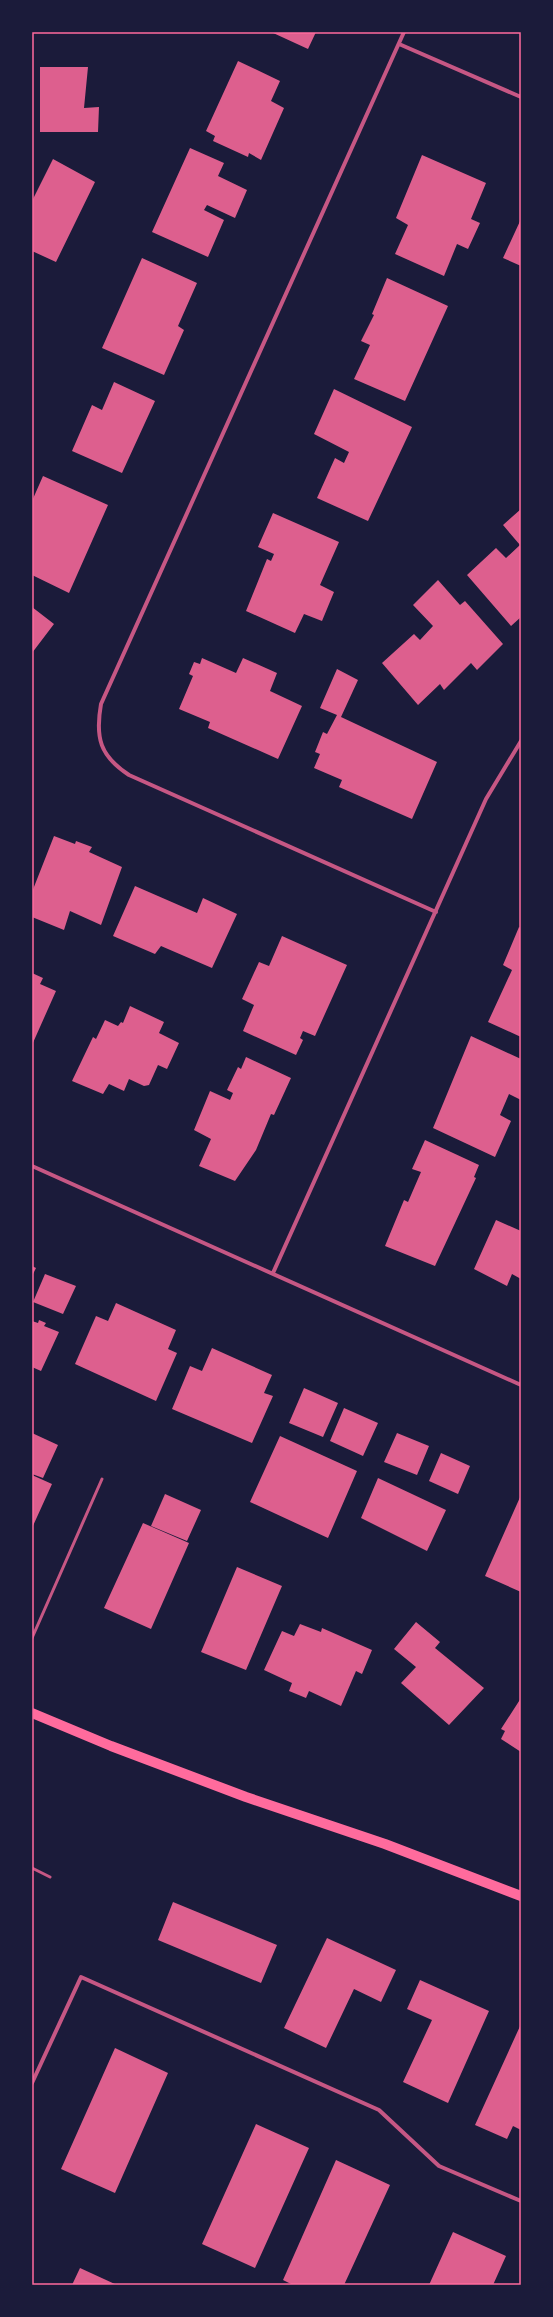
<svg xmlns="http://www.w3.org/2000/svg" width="553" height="2317" font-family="'DejaVu Sans',sans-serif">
<rect width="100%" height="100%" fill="#1b1b3a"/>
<path fill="#dd5f8e" d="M 271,32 L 316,32 L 308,49 Z
M 238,61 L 280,81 L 271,101 L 284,108 L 261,160 L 249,153 L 248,157 L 213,141 L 215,136 L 206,131 Z
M 40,67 L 88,67 L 84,108 L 99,107 L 98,132 L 40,132 Z
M 190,148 L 224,163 L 218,176 L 247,190 L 235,218 L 207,205 L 204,210 L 224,220 L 208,257 L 152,232 Z
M 422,155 L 486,183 L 471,219 L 480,223 L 468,249 L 457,244 L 444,276 L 395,254 L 408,225 L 396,218 Z
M 53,159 L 95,182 L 56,262 L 32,251 L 32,201 Z
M 521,219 L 521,266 L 503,258 Z
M 142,258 L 197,283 L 178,326 L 184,330 L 164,375 L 102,348 Z
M 387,278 L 448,306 L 405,401 L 354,379 L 370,345 L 361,341 L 374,315 L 372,314 Z
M 114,382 L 155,401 L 122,473 L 72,451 L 92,405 L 102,410 Z
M 334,389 L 412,427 L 368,521 L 317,498 L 335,458 L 344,463 L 349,452 L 314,434 Z
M 43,476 L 108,505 L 69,593 L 32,575 L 32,501 Z
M 521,509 L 521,617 L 511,626 L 467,575 L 496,548 L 506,558 L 520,545 L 503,525 Z
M 273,513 L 339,542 L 320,585 L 334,592 L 322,621 L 304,614 L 295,633 L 246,611 L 267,559 L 271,561 L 274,554 L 258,547 Z
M 438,580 L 460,605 L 465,601 L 503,644 L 477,670 L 471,663 L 444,690 L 440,684 L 418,705 L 382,663 L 414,634 L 420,640 L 433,626 L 413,605 Z
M 32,607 L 54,624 L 32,653 Z
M 202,658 L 236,673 L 243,658 L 277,673 L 270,691 L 302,706 L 278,759 L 208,728 L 210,722 L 179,709 L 193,676 L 189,674 L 194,662 L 200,664 Z
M 337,669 L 358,680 L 341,717 L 437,762 L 412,819 L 339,787 L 342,780 L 314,768 L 320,754 L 315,752 L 323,732 L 327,734 L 337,715 L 320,708 Z
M 54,836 L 75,844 L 76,841 L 92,847 L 89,852 L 122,867 L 101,925 L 70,911 L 64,930 L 32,917 L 32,892 Z
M 135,886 L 197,913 L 203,898 L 237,914 L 212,968 L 161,946 L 155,954 L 113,936 Z
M 519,927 L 521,928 L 521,1037 L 488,1022 L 512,970 L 503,965 Z
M 282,936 L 347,965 L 315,1036 L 303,1031 L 300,1038 L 303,1040 L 296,1055 L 243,1031 L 254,1005 L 242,999 L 259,962 L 269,966 Z
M 32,973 L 43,978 L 40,984 L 56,991 L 32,1045 Z
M 130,1006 L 164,1022 L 159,1033 L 179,1043 L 167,1069 L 158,1065 L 149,1085 L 144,1086 L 129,1079 L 124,1091 L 109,1084 L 103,1094 L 72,1081 L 93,1037 L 96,1039 L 105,1020 L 118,1026 L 121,1022 L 123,1023 Z
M 471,1036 L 521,1059 L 521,1100 L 509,1094 L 500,1115 L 511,1121 L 495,1157 L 433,1128 Z
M 246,1057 L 291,1078 L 274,1115 L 271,1114 L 256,1150 L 235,1181 L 199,1166 L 211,1139 L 194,1130 L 210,1091 L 230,1100 L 233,1093 L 227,1090 L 238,1067 L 241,1069 Z
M 425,1140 L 479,1165 L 474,1177 L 476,1178 L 435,1266 L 385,1246 L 404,1200 L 408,1202 L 421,1172 L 412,1169 Z
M 496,1220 L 521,1231 L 521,1279 L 512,1274 L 507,1286 L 474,1269 Z
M 32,1266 L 36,1268 L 32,1276 Z
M 45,1274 L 76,1286 L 63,1314 L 33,1302 Z
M 116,1303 L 176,1330 L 168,1349 L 177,1353 L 156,1401 L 75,1364 L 96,1316 L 108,1321 Z
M 39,1320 L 46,1323 L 44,1326 L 59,1332 L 41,1371 L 32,1367 L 32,1321 L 38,1323 Z
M 212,1348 L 272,1375 L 264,1393 L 273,1396 L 252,1443 L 172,1409 L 190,1366 L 202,1371 Z
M 304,1388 L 338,1403 L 323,1437 L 289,1423 Z
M 344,1408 L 378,1423 L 363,1456 L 330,1441 Z
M 32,1433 L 58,1445 L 43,1478 L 32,1474 Z
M 397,1433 L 429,1446 L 417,1475 L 384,1462 Z
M 280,1436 L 357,1471 L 328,1538 L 250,1502 Z
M 441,1453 L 470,1466 L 458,1494 L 429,1481 Z
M 32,1475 L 52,1484 L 32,1528 Z
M 378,1478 L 446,1510 L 427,1551 L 361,1518 Z
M 165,1494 L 201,1510 L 187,1541 L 151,1526 Z
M 521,1495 L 521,1592 L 485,1576 Z
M 143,1523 L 189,1543 L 151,1629 L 104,1608 Z
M 237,1567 L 282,1586 L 246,1670 L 201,1652 Z
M 416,1622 L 440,1642 L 435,1648 L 484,1688 L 449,1725 L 401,1683 L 416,1667 L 394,1649 Z
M 300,1624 L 321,1632 L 322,1628 L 372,1650 L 362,1674 L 356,1671 L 341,1706 L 309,1691 L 306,1698 L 289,1691 L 292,1683 L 264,1670 L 282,1631 L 294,1636 Z
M 521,1698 L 521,1752 L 501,1739 L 505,1731 L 501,1729 Z
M 173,1902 L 277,1945 L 261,1983 L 158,1940 Z
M 327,1938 L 396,1970 L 381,2002 L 354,1989 L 326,2048 L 284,2028 Z
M 420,1980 L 489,2011 L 448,2103 L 403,2082 L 432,2020 L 407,2009 Z
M 521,2024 L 521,2130 L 513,2126 L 507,2139 L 475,2125 Z
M 115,2048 L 168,2073 L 115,2193 L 61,2169 Z
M 256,2124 L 309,2148 L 255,2268 L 202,2244 Z
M 336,2160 L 390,2185 L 344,2285 L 293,2285 L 283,2280 Z
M 453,2232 L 506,2256 L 493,2285 L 429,2285 Z
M 80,2268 L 117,2285 L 72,2285 Z"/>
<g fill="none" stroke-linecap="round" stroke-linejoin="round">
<path stroke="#c65784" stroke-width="3" d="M 32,1638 L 102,1479
M 32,1868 L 50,1877"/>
<path stroke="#c65784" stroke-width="4" d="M 404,32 L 101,704 C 95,738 100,756 129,775 L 436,912
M 399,44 L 521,97
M 32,1166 L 521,1385
M 273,1273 L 486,799 L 521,741
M 32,2083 L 81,1977 L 379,2110 L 439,2166 L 521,2201"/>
<path stroke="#ff6b9d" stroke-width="10" d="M 32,1713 L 111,1746 L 246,1797 L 385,1844 L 521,1896"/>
</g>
<rect width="553" height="2317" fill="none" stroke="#1b1b3a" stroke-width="66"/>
<rect x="33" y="33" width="487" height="2251" fill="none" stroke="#ff6b9d" stroke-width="1.5"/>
</svg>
